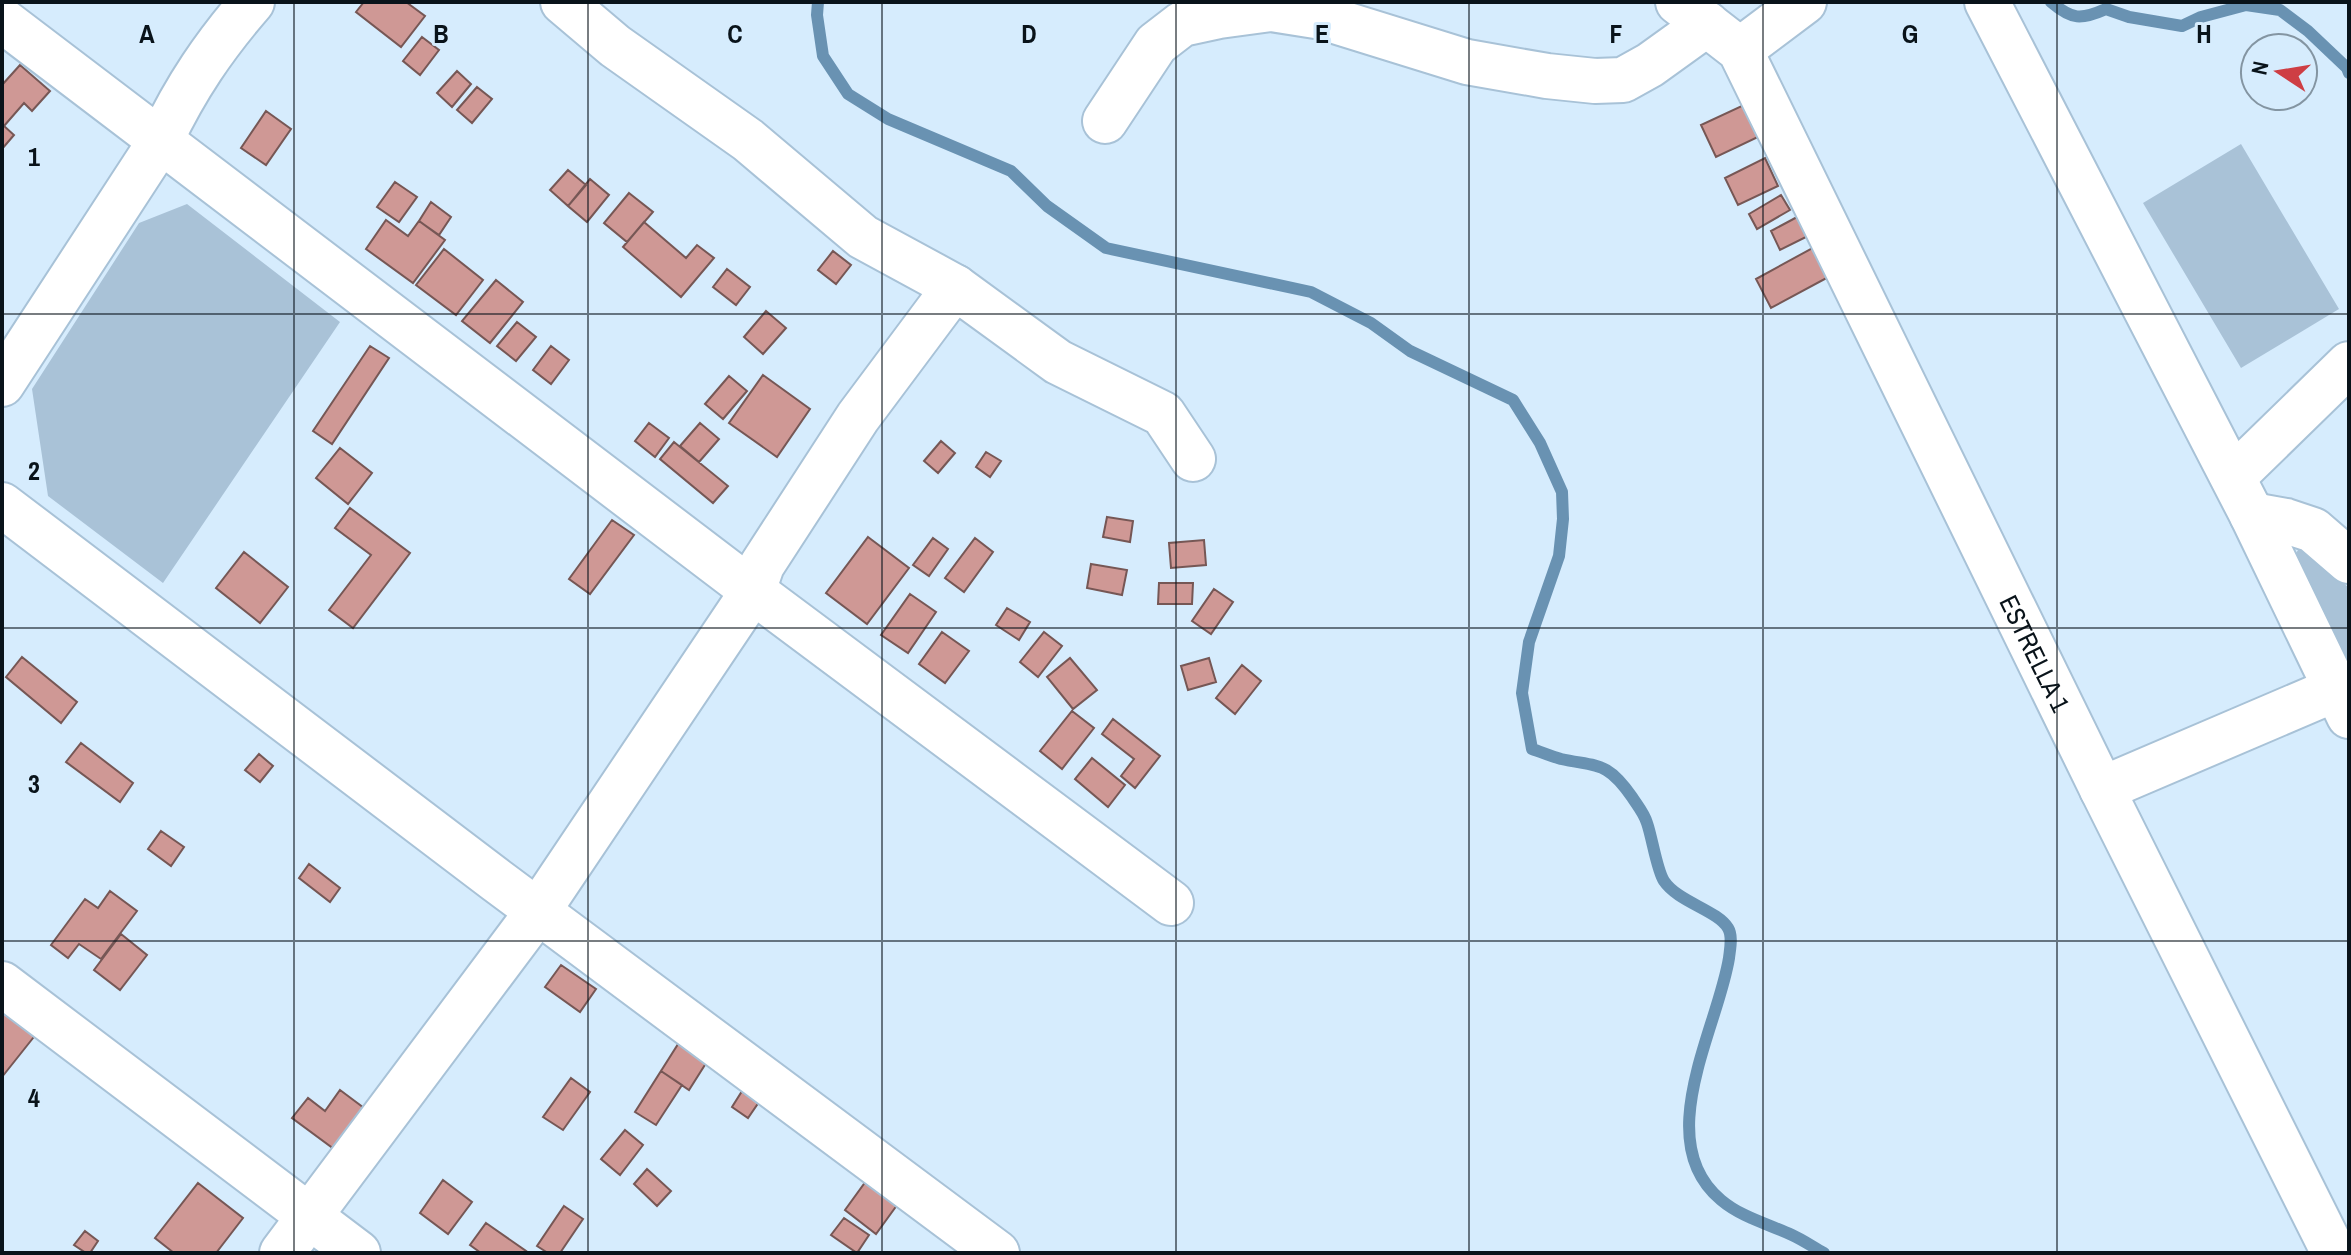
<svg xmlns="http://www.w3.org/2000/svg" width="2351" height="1255" font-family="'Archivo Narrow',sans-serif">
<rect width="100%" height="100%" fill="#d6ecfd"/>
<path fill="#a9c2d7" d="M 2241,144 L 2339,309 L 2241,368 L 2143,203 Z
M 187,204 L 340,322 L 163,583 L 48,496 L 32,389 L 139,223 Z
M 2301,546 L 2349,588 L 2349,664 L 2298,559 L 2296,553 Z"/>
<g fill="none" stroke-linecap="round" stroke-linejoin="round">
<path stroke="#6992b2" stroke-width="12" d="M 818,2 L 817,15 L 823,56 L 848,94 L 888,119 L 1011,171 L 1047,206 L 1106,248 L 1311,292 L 1371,323 L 1410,351 L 1513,400 L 1540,443 L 1562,492 L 1563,519 L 1559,556 L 1529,642 L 1522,693 L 1532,749 C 1541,752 1551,756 1561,759 C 1598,767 1607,761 1632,797 C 1637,805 1644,813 1647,823 C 1652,837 1657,871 1664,881 C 1678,902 1717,910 1728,928 C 1733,936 1730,949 1729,958 C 1718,1028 1650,1141 1721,1200 C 1741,1217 1768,1224 1792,1235 C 1803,1240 1813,1247 1824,1253
M 2051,2 C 2072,20 2081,20 2106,9 L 2129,17 L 2182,26 L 2201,17 L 2246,5 L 2280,10 L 2308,31 L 2347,68 L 2349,73"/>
</g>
<path fill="#cf9895" stroke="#765755" stroke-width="2" d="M 364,2 L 406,2 L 425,16 L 401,47 L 356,12 Z
M 422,37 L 439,50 L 420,75 L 403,61 Z
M 20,65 L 50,91 L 32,111 L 24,103 L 4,126 L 14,135 L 2,149 L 2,85 Z
M 457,71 L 471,84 L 452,107 L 437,93 Z
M 477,87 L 492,99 L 472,123 L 457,110 Z
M 1746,104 L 1760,136 L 1716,157 L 1701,125 Z
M 266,111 L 291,129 L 266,165 L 241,148 Z
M 1765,158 L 1778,186 L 1738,205 L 1725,178 Z
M 568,170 L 586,185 L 568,206 L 550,190 Z
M 590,179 L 609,195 L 587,222 L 568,206 Z
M 395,182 L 417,197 L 399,222 L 377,207 Z
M 629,193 L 653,212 L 627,242 L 604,223 Z
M 1781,195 L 1790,210 L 1757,229 L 1749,214 Z
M 431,202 L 451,217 L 439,235 L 419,221 Z
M 1799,216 L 1808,236 L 1780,250 L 1771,231 Z
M 386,220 L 408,236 L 419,221 L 445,240 L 413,283 L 366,249 Z
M 644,222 L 686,258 L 697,245 L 714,258 L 681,297 L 623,247 Z
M 1818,245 L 1834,274 L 1771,308 L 1756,279 Z
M 444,249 L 483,280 L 456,315 L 416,285 Z
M 833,251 L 851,265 L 836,284 L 818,270 Z
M 727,269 L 750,287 L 736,305 L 713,287 Z
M 496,280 L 523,302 L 490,343 L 462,321 Z
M 766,311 L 786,328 L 763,354 L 744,337 Z
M 517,322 L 536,337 L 516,361 L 497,346 Z
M 370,346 L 389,358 L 332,444 L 313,431 Z
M 551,346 L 569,360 L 551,384 L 533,370 Z
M 763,375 L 810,409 L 777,457 L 729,423 Z
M 729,376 L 747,391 L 723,419 L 705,404 Z
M 649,423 L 669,438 L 655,457 L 635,441 Z
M 700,423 L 719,439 L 699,462 L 680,446 Z
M 941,441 L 955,453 L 938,473 L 924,461 Z
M 674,442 L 728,486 L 713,503 L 660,459 Z
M 340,448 L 372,473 L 348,504 L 316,478 Z
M 986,452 L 1001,461 L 990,477 L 976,467 Z
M 350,508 L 410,553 L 353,628 L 329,610 L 371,555 L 335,528 Z
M 1107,517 L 1133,521 L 1130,542 L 1103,537 Z
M 612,520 L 634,535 L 590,594 L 569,579 Z
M 868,537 L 909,568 L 867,624 L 826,593 Z
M 933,538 L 948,549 L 929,576 L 913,565 Z
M 975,538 L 993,552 L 964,592 L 945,578 Z
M 1204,540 L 1206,565 L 1171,568 L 1169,543 Z
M 244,552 L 288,587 L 260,623 L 216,588 Z
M 1091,564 L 1127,570 L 1122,595 L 1087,588 Z
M 1159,583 L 1193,583 L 1192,604 L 1158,604 Z
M 1214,589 L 1233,602 L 1211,634 L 1192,621 Z
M 910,594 L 936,612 L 908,653 L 881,635 Z
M 1007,608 L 1030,622 L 1019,640 L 996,625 Z
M 942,632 L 969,651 L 945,683 L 919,664 Z
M 1044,632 L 1062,646 L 1038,677 L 1020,662 Z
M 22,657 L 77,702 L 61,723 L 6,677 Z
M 1070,658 L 1097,690 L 1073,709 L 1047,677 Z
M 1209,658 L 1216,682 L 1188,690 L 1181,666 Z
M 1242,665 L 1261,681 L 1235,714 L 1216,698 Z
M 1072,711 L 1094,728 L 1062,769 L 1040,751 Z
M 1113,719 L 1160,756 L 1135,788 L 1121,776 L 1134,759 L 1102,734 Z
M 81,743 L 133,783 L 120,802 L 66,762 Z
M 259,754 L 273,766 L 260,782 L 245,770 Z
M 1092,758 L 1125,785 L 1108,807 L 1075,779 Z
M 161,831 L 184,847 L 171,866 L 148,849 Z
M 309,864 L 340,888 L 330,902 L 299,878 Z
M 110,891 L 137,911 L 101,959 L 79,944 L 68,958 L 51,945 L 85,899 L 98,908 Z
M 121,934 L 147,955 L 120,990 L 94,970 Z
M 561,965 L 596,989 L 580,1012 L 545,987 Z
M 2,1005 L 37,1033 L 2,1077 Z
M 680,1041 L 708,1060 L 689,1090 L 661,1071 Z
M 661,1071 L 682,1085 L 656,1125 L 635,1112 Z
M 571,1078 L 590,1092 L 563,1130 L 543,1117 Z
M 744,1088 L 761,1099 L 748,1118 L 732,1107 Z
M 340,1090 L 364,1108 L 334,1149 L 292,1118 L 308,1098 L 325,1111 Z
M 625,1130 L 643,1145 L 620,1175 L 601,1159 Z
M 647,1169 L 671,1191 L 657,1206 L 634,1184 Z
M 869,1177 L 900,1201 L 876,1234 L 845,1210 Z
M 443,1180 L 472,1202 L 448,1234 L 420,1213 Z
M 198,1183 L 243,1218 L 216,1253 L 174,1253 L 155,1238 Z
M 564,1206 L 583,1219 L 560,1253 L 548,1253 L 537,1246 Z
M 844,1218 L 869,1235 L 857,1253 L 831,1235 Z
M 486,1223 L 526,1251 L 524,1253 L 481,1253 L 470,1245 Z
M 85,1231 L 98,1241 L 90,1253 L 86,1253 L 74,1245 Z"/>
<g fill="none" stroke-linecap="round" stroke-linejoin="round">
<g stroke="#a8c2d7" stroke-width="48">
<g id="minor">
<path d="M 563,2 L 615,46 L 748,140 L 863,237 L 955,287 L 1058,362 L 1163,414 L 1193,459"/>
<path id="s1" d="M 1678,2 L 1740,50 L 2102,789 L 2334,1253"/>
<path d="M 1987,2 L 2252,515 L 2349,716"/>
<path d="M 2,20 L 753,591 L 1171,903"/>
<path d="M 1740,50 L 1804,2"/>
<path d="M 1105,121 L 1156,44 L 1182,24 L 1219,16 L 1271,9 L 1322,17 L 1467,62 L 1547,76 L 1595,81 L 1623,80 L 1650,65 L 1707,24"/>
<path d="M 2,384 L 161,140 C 186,87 214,46 252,2"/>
<path d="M 2233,477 L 2349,364"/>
<path d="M 2,505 L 496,880 L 997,1253"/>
<path d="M 2252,515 L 2286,521 L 2313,530 L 2349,561"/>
<path d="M 2102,789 L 2336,689"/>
<path d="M 2,984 L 358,1253"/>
<path d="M 282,1253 L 538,911 L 753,591 L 762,565 L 858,417 L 955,287"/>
</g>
</g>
<use href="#minor" stroke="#fff" stroke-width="44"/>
</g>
<path fill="none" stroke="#09131a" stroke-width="2" stroke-opacity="0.55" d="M 294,2 L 294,1253M 588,2 L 588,1253M 882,2 L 882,1253M 1176,2 L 1176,1253M 1469,2 L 1469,1253M 1763,2 L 1763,1253M 2057,2 L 2057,1253M 2,314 L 2349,314M 2,628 L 2349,628M 2,941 L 2349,941"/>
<g text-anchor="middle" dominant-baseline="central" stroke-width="6" stroke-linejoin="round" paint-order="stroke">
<g font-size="26" fill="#09131a" stroke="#d6ecfd">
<text stroke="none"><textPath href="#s1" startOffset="750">ESTRELLA 1</textPath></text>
</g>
</g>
<g font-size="26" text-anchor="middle" font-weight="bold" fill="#09131a" stroke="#d6ecfd" stroke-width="6" stroke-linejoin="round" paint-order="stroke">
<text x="147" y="43">A</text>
<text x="441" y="43">B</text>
<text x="735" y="43">C</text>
<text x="1029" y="43">D</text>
<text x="1322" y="43">E</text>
<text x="1616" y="43">F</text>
<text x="1910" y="43">G</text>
<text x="2204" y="43">H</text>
<text x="34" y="166">1</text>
<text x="34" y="480">2</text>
<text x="34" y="793">3</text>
<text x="34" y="1107">4</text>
</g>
<rect width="2351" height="1255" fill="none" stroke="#09131a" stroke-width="8"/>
<g transform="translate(2279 72) rotate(282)"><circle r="38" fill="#d6ecfd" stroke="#8495a2" stroke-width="2"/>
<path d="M0-6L14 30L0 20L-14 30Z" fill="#ce3e44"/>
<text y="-12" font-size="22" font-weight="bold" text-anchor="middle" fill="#09131a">N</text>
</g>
</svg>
